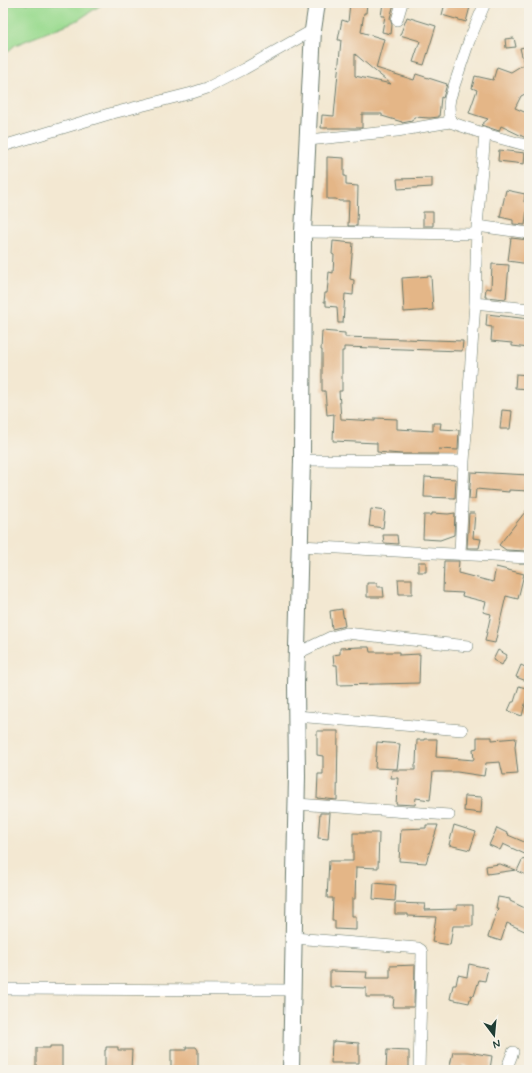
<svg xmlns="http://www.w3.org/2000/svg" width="532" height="1073" font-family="Mynerve,sans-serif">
<rect width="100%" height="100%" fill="#f7f3e8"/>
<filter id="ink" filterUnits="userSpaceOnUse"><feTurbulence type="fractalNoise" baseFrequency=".025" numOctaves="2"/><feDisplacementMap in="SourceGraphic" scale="8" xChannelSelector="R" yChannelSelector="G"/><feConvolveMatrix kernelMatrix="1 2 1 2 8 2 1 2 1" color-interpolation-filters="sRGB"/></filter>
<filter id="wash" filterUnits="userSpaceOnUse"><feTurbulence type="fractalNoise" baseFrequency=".012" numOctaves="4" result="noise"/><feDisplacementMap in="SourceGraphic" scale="16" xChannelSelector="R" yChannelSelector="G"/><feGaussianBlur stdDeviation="0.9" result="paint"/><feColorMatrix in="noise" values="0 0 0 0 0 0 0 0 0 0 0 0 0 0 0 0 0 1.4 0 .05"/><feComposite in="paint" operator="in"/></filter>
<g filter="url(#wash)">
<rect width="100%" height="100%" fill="#f3e8d2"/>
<path fill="#9bdb91" stroke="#5d8c62" d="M 3,3 L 104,3 L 78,20 L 15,45 L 3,56 Z"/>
<g id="blocks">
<path fill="#e4b687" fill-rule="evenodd" d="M 350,3 L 367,3 L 366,13 L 364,13 L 361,32 L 384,39 L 376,68 L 414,80 L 416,74 L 447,84 L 443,98 L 441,97 L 439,117 L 430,118 L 414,117 L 412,121 L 402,123 L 402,122 L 382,116 L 382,114 L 362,114 L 362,128 L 321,128 L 322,115 L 334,116 L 341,40 L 338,40 L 342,20 L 348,22 ZM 355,54 L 375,71 L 391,84 L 355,76 Z
M 383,3 L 394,4 L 390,18 L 392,25 L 391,34 L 382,32 L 385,16 L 381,16 Z
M 445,3 L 471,3 L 466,22 L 442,15 Z
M 407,17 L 436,26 L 424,65 L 413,62 L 420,41 L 400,35 Z
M 514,38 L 516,47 L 506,48 L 505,39 Z
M 529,46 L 529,92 L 521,96 L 515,108 L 529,114 L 529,132 L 526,138 L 501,126 L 499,131 L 481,125 L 488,119 L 469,113 L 477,90 L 472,88 L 475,76 L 493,80 L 497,67 L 511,72 L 524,64 L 520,48 Z
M 499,150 L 525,153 L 524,164 L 498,161 Z
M 327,157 L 344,158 L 344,176 L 346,176 L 346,185 L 358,186 L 357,226 L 348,226 L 349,201 L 339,201 L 336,199 L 327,199 Z
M 432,178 L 432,187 L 398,189 L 397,179 Z
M 506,190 L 525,194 L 524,202 L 528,202 L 525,225 L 513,224 L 513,220 L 500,217 Z
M 423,212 L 433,212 L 433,226 L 423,226 Z
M 511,238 L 529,240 L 529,264 L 508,261 Z
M 333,241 L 353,243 L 350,279 L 354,280 L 353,295 L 345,294 L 343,323 L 338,323 L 337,307 L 326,306 L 326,302 L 324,302 L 325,293 L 327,293 L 329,272 L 333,273 L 334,255 L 332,254 Z
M 492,264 L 509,265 L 506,299 L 485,297 L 486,288 L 491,289 Z
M 431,276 L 433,310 L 404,312 L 402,278 Z
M 487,314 L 529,319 L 529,348 L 512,346 L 512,343 L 491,341 L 492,327 L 486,326 Z
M 322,331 L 345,333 L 345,337 L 463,341 L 462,351 L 344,347 L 344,351 L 342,351 L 342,391 L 339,391 L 341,419 L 375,421 L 375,418 L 397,419 L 397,429 L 433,431 L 433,423 L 441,423 L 440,429 L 459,430 L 458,450 L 439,449 L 438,454 L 401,454 L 377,452 L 377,443 L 333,441 L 334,414 L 327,415 L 325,391 L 322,391 L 322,350 L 321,350 Z
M 516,374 L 529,375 L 529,389 L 515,388 Z
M 502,410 L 512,411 L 510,429 L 500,429 Z
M 471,472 L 529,475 L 529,491 L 509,490 L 509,492 L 476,489 L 475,499 L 469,499 Z
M 425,477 L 456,479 L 455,498 L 424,497 Z
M 529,507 L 529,548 L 526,551 L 506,550 L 499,545 Z
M 371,509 L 385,511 L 383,528 L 369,526 Z
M 432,513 L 448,514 L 455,513 L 454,535 L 440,540 L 423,539 L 424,515 L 432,515 Z
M 469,513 L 475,513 L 473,538 L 481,539 L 479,548 L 467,548 Z
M 383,535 L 397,535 L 398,544 L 384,543 Z
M 444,561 L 459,561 L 458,573 L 493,582 L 496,567 L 524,574 L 518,599 L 506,596 L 495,643 L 485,641 L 491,614 L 483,612 L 486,602 L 462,596 L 463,593 L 443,592 Z
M 418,562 L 426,562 L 426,572 L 418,572 Z
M 398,579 L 412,579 L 412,594 L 399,594 Z
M 367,583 L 377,583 L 377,587 L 383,587 L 384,597 L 367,597 Z
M 342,609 L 345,626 L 332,629 L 330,611 Z
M 360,647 L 369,647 L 370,652 L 399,652 L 399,655 L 420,654 L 419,683 L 338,685 L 337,665 L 334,665 L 333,655 L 340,654 L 340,648 Z
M 498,650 L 507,655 L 502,665 L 493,660 Z
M 521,665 L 529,669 L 529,682 L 516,677 Z
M 519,686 L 529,689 L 522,716 L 508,711 L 512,702 L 514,702 Z
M 317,731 L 338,731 L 337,800 L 317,798 L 318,774 L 323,774 L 323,756 L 317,755 Z
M 477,737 L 492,737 L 492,740 L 516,738 L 515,747 L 518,774 L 503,775 L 500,762 L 486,763 L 484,776 L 457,772 L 433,772 L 430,800 L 416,798 L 415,805 L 396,804 L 398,778 L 391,778 L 392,770 L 415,770 L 415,764 L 416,764 L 417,740 L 424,740 L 424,739 L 437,739 L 436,757 L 474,760 L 473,749 L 477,748 Z
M 377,742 L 400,744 L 397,769 L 375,768 Z
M 465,796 L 482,797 L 481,813 L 464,811 Z
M 320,813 L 330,813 L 328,839 L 318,838 Z
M 426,825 L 438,825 L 426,863 L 399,861 L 401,829 L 426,828 Z
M 454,825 L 476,832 L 470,850 L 449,845 Z
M 497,828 L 509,834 L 508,835 L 529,844 L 529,856 L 503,844 L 500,850 L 489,845 Z
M 353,833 L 379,833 L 378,868 L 356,867 L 355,899 L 352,899 L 352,916 L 356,916 L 356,930 L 335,929 L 335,921 L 332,921 L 333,898 L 327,898 L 329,861 L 353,861 Z
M 529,859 L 529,876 L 517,871 L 522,860 Z
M 499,864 L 500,864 L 516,870 L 487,874 L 486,866 Z
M 374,883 L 396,885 L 395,901 L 373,899 Z
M 498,897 L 510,899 L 510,901 L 529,910 L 529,933 L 507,923 L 501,941 L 488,937 L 498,908 L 496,908 Z
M 395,903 L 425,904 L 424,910 L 457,909 L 457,905 L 473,905 L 473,926 L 453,926 L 450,945 L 432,942 L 436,917 L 408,916 L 408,914 L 395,914 Z
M 469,964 L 488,968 L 485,981 L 479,980 L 474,996 L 471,995 L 469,1003 L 450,999 L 453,985 L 456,985 L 458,975 L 467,977 Z
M 415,965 L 414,1007 L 393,1007 L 394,997 L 366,997 L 366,988 L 330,987 L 330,971 L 367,972 L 366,978 L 390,978 L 390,966 Z
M 334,1041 L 359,1043 L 359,1063 L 331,1063 L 332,1042 L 334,1042 Z
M 50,1046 L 62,1046 L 62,1070 L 36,1069 L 36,1048 L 50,1048 Z
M 106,1047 L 118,1047 L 118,1050 L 132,1050 L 131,1070 L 105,1070 L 105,1050 L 106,1050 Z
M 186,1047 L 196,1047 L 198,1050 L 198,1070 L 171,1070 L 171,1050 L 186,1050 Z
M 387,1050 L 409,1051 L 409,1070 L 386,1070 Z
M 453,1052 L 468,1052 L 492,1056 L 490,1069 L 462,1065 L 461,1070 L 449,1070 Z"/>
</g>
</g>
<g filter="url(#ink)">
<use href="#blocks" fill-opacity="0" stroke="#69796b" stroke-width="1"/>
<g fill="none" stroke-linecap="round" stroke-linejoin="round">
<g stroke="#69796b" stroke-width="12">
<path id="street" d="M 397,20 L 402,3
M 450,122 L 449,105 L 450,98 L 469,41 L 485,3
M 308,140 L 397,131 L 450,122 L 485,134 L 529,146
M 3,146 L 109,114 L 192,93 L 207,88 L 244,69 L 313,30
M 477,226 L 529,233
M 303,232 L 477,234
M 475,303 L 529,309
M 302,460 L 464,461
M 300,546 L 529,558
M 460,554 L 464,461 L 475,303 L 477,226 L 485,134
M 298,653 L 331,637 L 346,633 L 468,646
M 296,716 L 462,730
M 297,804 L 449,815
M 294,938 L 418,948 L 421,950 L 422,953 L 419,1070
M 3,989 L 293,990
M 506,1070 L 513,1052"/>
</g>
<g stroke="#69796b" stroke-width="18">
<path id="secondary" d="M 291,1070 L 297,776 L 296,685 L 302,460 L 303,232 L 313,30 L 317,3"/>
</g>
<use href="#street" stroke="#fff" stroke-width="11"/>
<use href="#secondary" stroke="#fff" stroke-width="16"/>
</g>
</g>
<rect width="532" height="1073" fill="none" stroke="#f7f3e8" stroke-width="16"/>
<g transform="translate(494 1035) rotate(164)" stroke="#f7f3e8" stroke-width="3" paint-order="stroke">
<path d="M0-3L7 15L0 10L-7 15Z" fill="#1f3d34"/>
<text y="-6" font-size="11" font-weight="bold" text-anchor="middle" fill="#1f3d34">N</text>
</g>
</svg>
